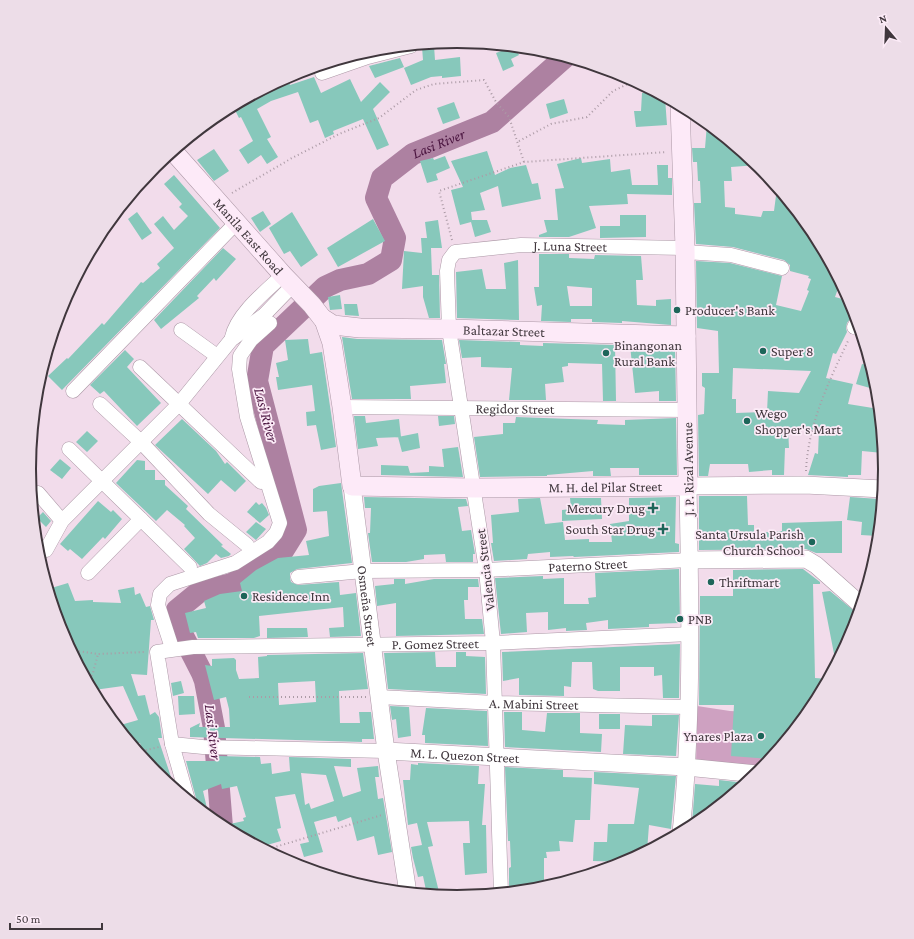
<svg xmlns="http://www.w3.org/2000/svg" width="914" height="939" font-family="'Crimson Pro',serif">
<rect width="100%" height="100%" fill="#f2dceb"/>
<path fill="#cea1c1" d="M 697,706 L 730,711 L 807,715 L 761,771 L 696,766 Z"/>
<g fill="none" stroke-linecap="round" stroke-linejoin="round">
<path stroke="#ad81a1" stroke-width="22" id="s1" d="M 222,827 L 214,728 L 205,681 L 202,673 L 180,630 L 177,610 L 199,592 L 232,584 L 281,554 L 296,530 L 257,381 L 263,346 L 325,287 L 340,280 L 368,274 L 391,260 L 395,238 L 376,198 L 382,178 L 413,154 L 492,122 L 565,57"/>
</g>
<path fill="#87c8bb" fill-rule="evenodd" d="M 434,46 L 435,60 L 460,57 L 461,76 L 442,78 L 442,76 L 431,77 L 411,85 L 404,68 L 423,60 L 422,47 Z
M 512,47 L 515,47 L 519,55 L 511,59 L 514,66 L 503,71 L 496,53 Z
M 400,58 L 404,67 L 375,78 L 369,66 Z
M 288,77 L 290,85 L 314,77 L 321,93 L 350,79 L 361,102 L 380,82 L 390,92 L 373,109 L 389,145 L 377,150 L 363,119 L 333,131 L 334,134 L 325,138 L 318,120 L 310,123 L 298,92 L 271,101 L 257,109 L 271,137 L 267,139 L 278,157 L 267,164 L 261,155 L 248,164 L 239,150 L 253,141 L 241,117 L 239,118 L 233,106 Z
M 642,93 L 656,93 L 665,98 L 667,125 L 636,127 L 634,111 L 641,111 Z
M 564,99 L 568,113 L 550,119 L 546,104 Z
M 454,102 L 460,118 L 443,124 L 437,108 Z
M 707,124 L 758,165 L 731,167 L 732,181 L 724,181 L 725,207 L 735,208 L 735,214 L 761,217 L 763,211 L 774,211 L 777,188 L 813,232 L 840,283 L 835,297 L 850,301 L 852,306 L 854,314 L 847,323 L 846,328 L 847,332 L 836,354 L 833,353 L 826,378 L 853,384 L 848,404 L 879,409 L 883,453 L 862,451 L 861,475 L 848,475 L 848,477 L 808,475 L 815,453 L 818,454 L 819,430 L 788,428 L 789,448 L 785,448 L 784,475 L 772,475 L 772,470 L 749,472 L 748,464 L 710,464 L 708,476 L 699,476 L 698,415 L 704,414 L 705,388 L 702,386 L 702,373 L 719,373 L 718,331 L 697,328 L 696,261 L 730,263 L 782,276 L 776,305 L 801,311 L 809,291 L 807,290 L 811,279 L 808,278 L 809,276 L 790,271 L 790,265 L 784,260 L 733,247 L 696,244 L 694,203 L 701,203 L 700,181 L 698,181 L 697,162 L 693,162 L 692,148 L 705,148 ZM 733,368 L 811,371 L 799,393 L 768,391 L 767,412 L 736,413 L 736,399 L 732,399 Z
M 214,149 L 229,171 L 214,181 L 197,160 Z
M 487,151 L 495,175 L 510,168 L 526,165 L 532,184 L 538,183 L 541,199 L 502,207 L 498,186 L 480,193 L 485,210 L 471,212 L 472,220 L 487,220 L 491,232 L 475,237 L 471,222 L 460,225 L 451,190 L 463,187 L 451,161 Z
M 445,156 L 450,168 L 436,174 L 438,180 L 427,183 L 420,161 L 433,158 L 434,160 Z
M 581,158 L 582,163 L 610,159 L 611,172 L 630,169 L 632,185 L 658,185 L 657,165 L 668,165 L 668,178 L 672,178 L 672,195 L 627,194 L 628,204 L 589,206 L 596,228 L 569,237 L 539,237 L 539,235 L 547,232 L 544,220 L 558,220 L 555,189 L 564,188 L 557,164 Z
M 174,175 L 220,228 L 62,390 L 48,376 L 67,358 L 68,359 L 102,323 L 104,325 L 141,282 L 143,283 L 160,268 L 157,264 L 174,248 L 154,224 L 163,216 L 174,230 L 188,216 L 179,207 L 182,204 L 164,184 Z
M 263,211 L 271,224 L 260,232 L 251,218 Z
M 137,212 L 152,233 L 142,240 L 128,219 Z
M 292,212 L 318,255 L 301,267 L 290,251 L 284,254 L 269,228 Z
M 620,215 L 646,215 L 646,237 L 600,238 L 600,226 L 620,226 Z
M 373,219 L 385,241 L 338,267 L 327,248 Z
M 438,220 L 442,248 L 431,248 L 432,275 L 439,275 L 440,318 L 429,318 L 423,297 L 423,286 L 402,289 L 404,251 L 422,253 L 421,238 L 427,238 L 425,222 Z
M 223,248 L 236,259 L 216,281 L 214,278 L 197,296 L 199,298 L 161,329 L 154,320 Z
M 539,254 L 569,254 L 569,258 L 594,259 L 595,255 L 641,256 L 643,280 L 636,280 L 637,305 L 656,306 L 656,300 L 671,299 L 671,325 L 622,321 L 622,323 L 592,322 L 592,319 L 571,319 L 571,322 L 541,321 L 542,305 L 537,306 L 534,287 L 539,287 ZM 567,286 L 592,288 L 592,306 L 570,306 Z
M 518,260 L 519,320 L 457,318 L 456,272 L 482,269 L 486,289 L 506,289 L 504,263 Z
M 340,295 L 342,309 L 330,310 L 328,297 Z
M 344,304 L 357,304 L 359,316 L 345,315 Z
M 342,337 L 357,339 L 442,340 L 446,364 L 444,364 L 446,383 L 410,386 L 411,399 L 352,399 Z
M 308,339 L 310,354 L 322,352 L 336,447 L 321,450 L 316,425 L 307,426 L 306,412 L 315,411 L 312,385 L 278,390 L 276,377 L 279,377 L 276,363 L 288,360 L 285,340 Z
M 459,340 L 520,342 L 520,345 L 543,346 L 543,343 L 615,345 L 616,401 L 603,401 L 602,364 L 568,363 L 568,366 L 562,367 L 564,382 L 545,384 L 546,400 L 509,400 L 512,368 L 481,367 L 481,357 L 462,358 Z
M 630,345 L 675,347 L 676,401 L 659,401 L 659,391 L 635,393 Z
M 125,350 L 134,359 L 127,367 L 161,403 L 137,426 L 104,391 L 100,394 L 90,385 Z
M 862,364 L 871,366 L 877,390 L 856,384 Z
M 354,416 L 365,416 L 366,423 L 399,419 L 401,437 L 376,438 L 378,446 L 358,449 Z
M 438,416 L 454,416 L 455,424 L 439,426 Z
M 516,417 L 598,420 L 597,424 L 625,425 L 625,420 L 676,418 L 677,475 L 639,475 L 639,468 L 610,468 L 611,476 L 593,476 L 593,471 L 547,475 L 547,476 L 480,477 L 474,437 L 503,434 L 503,423 L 515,423 Z
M 182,419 L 216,451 L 225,464 L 227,462 L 246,481 L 235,492 L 221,480 L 208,494 L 155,445 Z
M 87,431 L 98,441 L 87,452 L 76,442 Z
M 418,433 L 420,448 L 402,452 L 398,437 Z
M 458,447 L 463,477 L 381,475 L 381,465 L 408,466 L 410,473 L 429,472 L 429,466 L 444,467 L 442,449 Z
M 60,459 L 71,468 L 62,479 L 50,470 Z
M 137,460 L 145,461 L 145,470 L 155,470 L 155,480 L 165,480 L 165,485 L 188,506 L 186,509 L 223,545 L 221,546 L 231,554 L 229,556 L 221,558 L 216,554 L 207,563 L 200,566 L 184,549 L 195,538 L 184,526 L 185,525 L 167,510 L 156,521 L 116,483 Z
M 341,483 L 352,563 L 297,569 L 290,573 L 290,578 L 291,582 L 298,585 L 339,582 L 340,595 L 356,593 L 361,636 L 330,637 L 329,628 L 344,627 L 343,607 L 259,616 L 260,636 L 254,638 L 198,638 L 196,632 L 190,633 L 185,613 L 206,608 L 204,601 L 220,594 L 242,591 L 240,583 L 256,570 L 278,558 L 309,555 L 306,541 L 329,536 L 327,511 L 313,512 L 313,489 L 319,486 Z
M 699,496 L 747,496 L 748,525 L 754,525 L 754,533 L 782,531 L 782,523 L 842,521 L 842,553 L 816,553 L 806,549 L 699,550 Z
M 364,497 L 466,499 L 468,506 L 458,507 L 462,531 L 471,530 L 475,554 L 473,554 L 473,562 L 446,562 L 445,554 L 424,555 L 424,559 L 406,562 L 372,562 L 368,533 L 370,533 L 371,508 L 365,508 Z
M 676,497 L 675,543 L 679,544 L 679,552 L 574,557 L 573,556 L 550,557 L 550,552 L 528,554 L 527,559 L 494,561 L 491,543 L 493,543 L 491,515 L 519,512 L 518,499 L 540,498 L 545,524 L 563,522 L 565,540 L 589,539 L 589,542 L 612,542 L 610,524 L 629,521 L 629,498 Z
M 850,497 L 879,499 L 876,522 L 880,523 L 878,536 L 861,535 L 862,522 L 847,520 Z
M 570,498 L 601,498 L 602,519 L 562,521 L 562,510 L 571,509 Z
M 98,501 L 111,512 L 113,510 L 122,519 L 105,539 L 103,537 L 82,559 L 70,549 L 68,551 L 60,544 Z
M 256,502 L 259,505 L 262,503 L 266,508 L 269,515 L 260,523 L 247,512 Z
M 43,512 L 51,521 L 46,527 L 37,518 Z
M 256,522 L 266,529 L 256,540 L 246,532 Z
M 679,569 L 680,623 L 649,624 L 649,627 L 608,629 L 608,620 L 586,623 L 587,630 L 566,631 L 566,628 L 548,630 L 548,612 L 526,613 L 527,632 L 501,634 L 495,578 L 543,576 L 543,579 L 564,578 L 564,604 L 589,604 L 588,598 L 596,597 L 595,573 Z
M 803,569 L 820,582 L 820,584 L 813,584 L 815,678 L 828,679 L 813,707 L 771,759 L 731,756 L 734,705 L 699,705 L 700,596 L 733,596 L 733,570 Z
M 394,579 L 405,579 L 405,584 L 434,579 L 478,579 L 479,587 L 468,587 L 468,600 L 464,600 L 465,619 L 482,619 L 484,634 L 396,636 L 396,603 L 377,606 L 375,586 L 394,584 Z
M 68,583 L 75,601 L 93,600 L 93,602 L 121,603 L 118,590 L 134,587 L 135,595 L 140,593 L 146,607 L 150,606 L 154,620 L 151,620 L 147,675 L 131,674 L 138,696 L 145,695 L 150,715 L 155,712 L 159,717 L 162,738 L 158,738 L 175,789 L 154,772 L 145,761 L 140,743 L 132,745 L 117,726 L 138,720 L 123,686 L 94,690 L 92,677 L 83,674 L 62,633 L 48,589 Z
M 830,591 L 858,614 L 852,634 L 836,664 L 822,592 Z
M 267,628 L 307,628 L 308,637 L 267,638 Z
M 680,644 L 679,698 L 663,698 L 662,675 L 654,676 L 654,667 L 620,667 L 620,691 L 598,691 L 593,689 L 592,662 L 572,662 L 571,687 L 564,686 L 564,696 L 519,695 L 519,678 L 503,681 L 502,652 Z
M 435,652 L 436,667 L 456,667 L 456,652 L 466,652 L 466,656 L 485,657 L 486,694 L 388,689 L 384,653 Z
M 363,653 L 368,689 L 339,691 L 340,723 L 360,723 L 359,712 L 371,712 L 374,739 L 362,739 L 362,742 L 190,737 L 190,728 L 200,723 L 199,727 L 230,727 L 229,709 L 226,697 L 214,700 L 205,665 L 212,666 L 212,659 L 234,658 L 236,660 L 236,670 L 239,679 L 259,678 L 258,657 L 267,656 L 267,655 ZM 315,681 L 316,702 L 279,705 L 278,683 Z
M 181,681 L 184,693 L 173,696 L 171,683 Z
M 178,696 L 194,696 L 195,714 L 179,715 Z
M 390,706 L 409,707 L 411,736 L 398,738 L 396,719 L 392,720 Z
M 426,708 L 487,711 L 488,746 L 425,743 L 425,735 L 422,735 Z
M 504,712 L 522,712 L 522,730 L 545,732 L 547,713 L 580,713 L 580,733 L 602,734 L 601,752 L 505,747 Z
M 599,714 L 620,714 L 620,729 L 599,729 Z
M 652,715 L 679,715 L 676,756 L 623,754 L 625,725 L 652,726 Z
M 218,756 L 260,757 L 261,764 L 271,763 L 272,774 L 290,771 L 289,757 L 351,759 L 351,767 L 334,766 L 343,797 L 361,791 L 357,768 L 378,766 L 379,777 L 375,777 L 378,799 L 383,798 L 392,852 L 378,855 L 374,836 L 357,841 L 351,817 L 338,822 L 336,816 L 314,822 L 323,852 L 304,857 L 300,844 L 309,842 L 295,794 L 275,797 L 281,828 L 277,829 L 281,841 L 260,847 L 220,826 L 244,821 L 243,818 L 246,817 L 237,786 L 222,789 L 221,784 L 203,791 L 209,817 L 195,805 L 196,798 L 186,761 L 218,761 ZM 301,773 L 326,775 L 334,801 L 311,809 L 309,803 L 305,805 Z
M 418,763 L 479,766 L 478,784 L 485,784 L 482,825 L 486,825 L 487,873 L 465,875 L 463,843 L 470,843 L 469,821 L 427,822 L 433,846 L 428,847 L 440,896 L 427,895 L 423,876 L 418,877 L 413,858 L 411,847 L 422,845 L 417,823 L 408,825 L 403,780 L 410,780 L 411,764 L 418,765 Z
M 505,767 L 563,770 L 563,777 L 592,778 L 590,820 L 575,820 L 573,842 L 559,841 L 560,851 L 546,852 L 547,858 L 544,858 L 544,888 L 540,889 L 509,892 L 509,868 L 511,867 L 510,841 L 508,841 Z
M 594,772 L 676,776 L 671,829 L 649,825 L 647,851 L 626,862 L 593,861 L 594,842 L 607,842 L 608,824 L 634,824 L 639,788 L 594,784 Z
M 719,780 L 746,783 L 696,824 L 692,824 L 695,784 L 719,786 Z"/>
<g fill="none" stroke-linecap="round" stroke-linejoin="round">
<g stroke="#ac98a6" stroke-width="15">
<g id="minor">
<path d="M 322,73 L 368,57 L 411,46"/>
<path d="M 685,252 L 731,255 L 782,268"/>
<path d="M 857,322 L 854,327 L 860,329"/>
<path d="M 181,330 L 217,356"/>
<path d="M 232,337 C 237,314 266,291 283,275"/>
<path d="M 140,367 L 261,482"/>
<path d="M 73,391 L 237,222"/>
<path d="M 100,404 L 141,442 L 209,514 L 247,545"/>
<path id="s2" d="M 342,407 L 688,410"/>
<path d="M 69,449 L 190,567"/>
<path d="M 38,493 L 62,521"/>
<path d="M 46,550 L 62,521 L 179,404 L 231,340 L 264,315 L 293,285"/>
<path d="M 88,573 L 141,519"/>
<path id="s3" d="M 298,577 L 363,571 L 486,570 L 690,560"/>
<path d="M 172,648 L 158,605 L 160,594 L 170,584 L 235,563 L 268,542 L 276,533 L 280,523 L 247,417 L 239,369 L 240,356 L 251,340 L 270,323"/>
<path id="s4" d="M 379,697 L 496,703 L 689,707"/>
<path d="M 172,744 L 203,747 L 386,751"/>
<path id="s5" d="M 188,800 L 172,744 L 157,652 L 193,647 L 493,643 L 690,634"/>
<path id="s6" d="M 501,893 L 493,643 L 486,570 L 449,329 L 447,271 L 449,260 L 455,252 L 521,245 L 685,248"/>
</g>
</g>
<g stroke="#ac98a6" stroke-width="18">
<g id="tertiary">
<path id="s7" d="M 352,486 L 386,751 L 408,893"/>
<path d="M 690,560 L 806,559 L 816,565 L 861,605"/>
<path id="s8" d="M 386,751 L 686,767 L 757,774"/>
<path d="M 681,833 C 693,718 690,601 688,486 L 805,485 L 883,489"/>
</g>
</g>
<g stroke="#ac98a6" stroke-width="20">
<g id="secondary">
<path id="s9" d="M 173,151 L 283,275 L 312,305 L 322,318 L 333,325 L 360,328 L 449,329 L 686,336"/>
<path id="s10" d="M 324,320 L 332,343 L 342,407 L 352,486 L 475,488 L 688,486 L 685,248 L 680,106"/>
</g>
</g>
<path stroke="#ac9ba6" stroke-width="2" stroke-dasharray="1 3" stroke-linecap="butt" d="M 519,141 L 551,124 L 587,117 L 613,91 L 634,81
M 232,193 L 292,158 L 339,134 L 379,118 L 416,90 L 434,84 L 484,80 L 496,102 L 509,117 L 524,162
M 452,240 L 439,191 L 524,162 L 667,152
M 806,471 C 808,424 829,381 849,339
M 71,650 L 98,654 L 145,652
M 88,683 L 93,673 L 98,654
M 249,697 L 366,697
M 138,752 L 159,747
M 265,850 L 382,815"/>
<use href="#minor" stroke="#fff" stroke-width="14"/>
<use href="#tertiary" stroke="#fff" stroke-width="17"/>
<use href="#secondary" stroke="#fdeaf8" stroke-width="19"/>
</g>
<g fill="#1d6559" stroke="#fcebf7" stroke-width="1.5">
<circle cx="677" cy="310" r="4"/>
<circle cx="763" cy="351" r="4"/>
<circle cx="606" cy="353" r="4"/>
<circle cx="747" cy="421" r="4"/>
<path d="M651 502h4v4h4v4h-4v4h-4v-4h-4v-4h4z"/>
<path d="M661 523h4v4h4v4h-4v4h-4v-4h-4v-4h4z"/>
<circle cx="812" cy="542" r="4"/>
<circle cx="711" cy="582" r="4"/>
<circle cx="244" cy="596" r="4"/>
<circle cx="680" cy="619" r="4"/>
<circle cx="761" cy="736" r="4"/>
</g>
<g text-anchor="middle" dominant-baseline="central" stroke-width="3.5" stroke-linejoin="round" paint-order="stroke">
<g font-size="14" fill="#40373d" stroke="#fcebf7">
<text stroke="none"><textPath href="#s9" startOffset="114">Manila East Road</textPath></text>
<text stroke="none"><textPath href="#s6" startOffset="762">J. Luna Street</textPath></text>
<text stroke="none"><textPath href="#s9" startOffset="408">Baltazar Street</textPath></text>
<text stroke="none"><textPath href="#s2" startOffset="173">Regidor Street</textPath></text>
<text transform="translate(688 469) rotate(-91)">J. P. Rizal Avenue</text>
<text stroke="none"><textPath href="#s10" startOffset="422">M. H. del Pilar Street</textPath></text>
<text stroke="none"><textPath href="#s3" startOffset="290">Paterno Street</textPath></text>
<text transform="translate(485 570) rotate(-97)">Valencia Street</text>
<text stroke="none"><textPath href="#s7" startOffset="121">Osmeña Street</textPath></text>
<text stroke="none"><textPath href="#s5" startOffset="430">P. Gomez Street</textPath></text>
<text stroke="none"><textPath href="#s4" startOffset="155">A. Mabini Street</textPath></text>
<text stroke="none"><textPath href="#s8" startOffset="79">M. L. Quezon Street</textPath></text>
</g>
<g font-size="14" fill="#40373d" stroke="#fcebf7" text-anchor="start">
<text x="685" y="310">Producer's Bank</text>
<text x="614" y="345">Binangonan<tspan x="614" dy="16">Rural Bank</tspan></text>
<text x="771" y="351">Super 8</text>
<text x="755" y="413">Wego<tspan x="755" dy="16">Shopper's Mart</tspan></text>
<text x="645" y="508" text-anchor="end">Mercury Drug</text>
<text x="655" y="529" text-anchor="end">South Star Drug</text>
<text x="804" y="534" text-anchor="end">Santa Ursula Parish<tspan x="804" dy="16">Church School</tspan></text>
<text x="719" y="582">Thriftmart</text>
<text x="252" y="596">Residence Inn</text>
<text x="688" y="619">PNB</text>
<text x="753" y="736" text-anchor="end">Ynares Plaza</text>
</g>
<g font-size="15" font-style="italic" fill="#4a143f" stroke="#fcebf7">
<text stroke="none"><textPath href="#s1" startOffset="874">Lasi River</textPath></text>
<text transform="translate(266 415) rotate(75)">Lasi River</text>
<text transform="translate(213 732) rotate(83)">Lasi River</text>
</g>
</g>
<path d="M0 0H914V939H0ZM36 469a421 421 0 1 1 842 0a421 421 0 1 1-842 0Z" fill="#eddde8" fill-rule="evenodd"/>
<path fill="none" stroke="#40373d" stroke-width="2" d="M36 469a421 421 0 1 1 842 0a421 421 0 1 1-842 0Z"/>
<g transform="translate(886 28) rotate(341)" stroke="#fcebf7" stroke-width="3" paint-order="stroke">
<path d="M0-3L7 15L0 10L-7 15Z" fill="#40373d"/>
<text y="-6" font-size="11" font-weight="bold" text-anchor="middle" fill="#40373d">N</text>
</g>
<path d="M10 923v6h92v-6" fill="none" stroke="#40373d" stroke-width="2"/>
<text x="16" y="923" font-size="12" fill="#40373d" stroke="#fcebf7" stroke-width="3" paint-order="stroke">50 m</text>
</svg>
